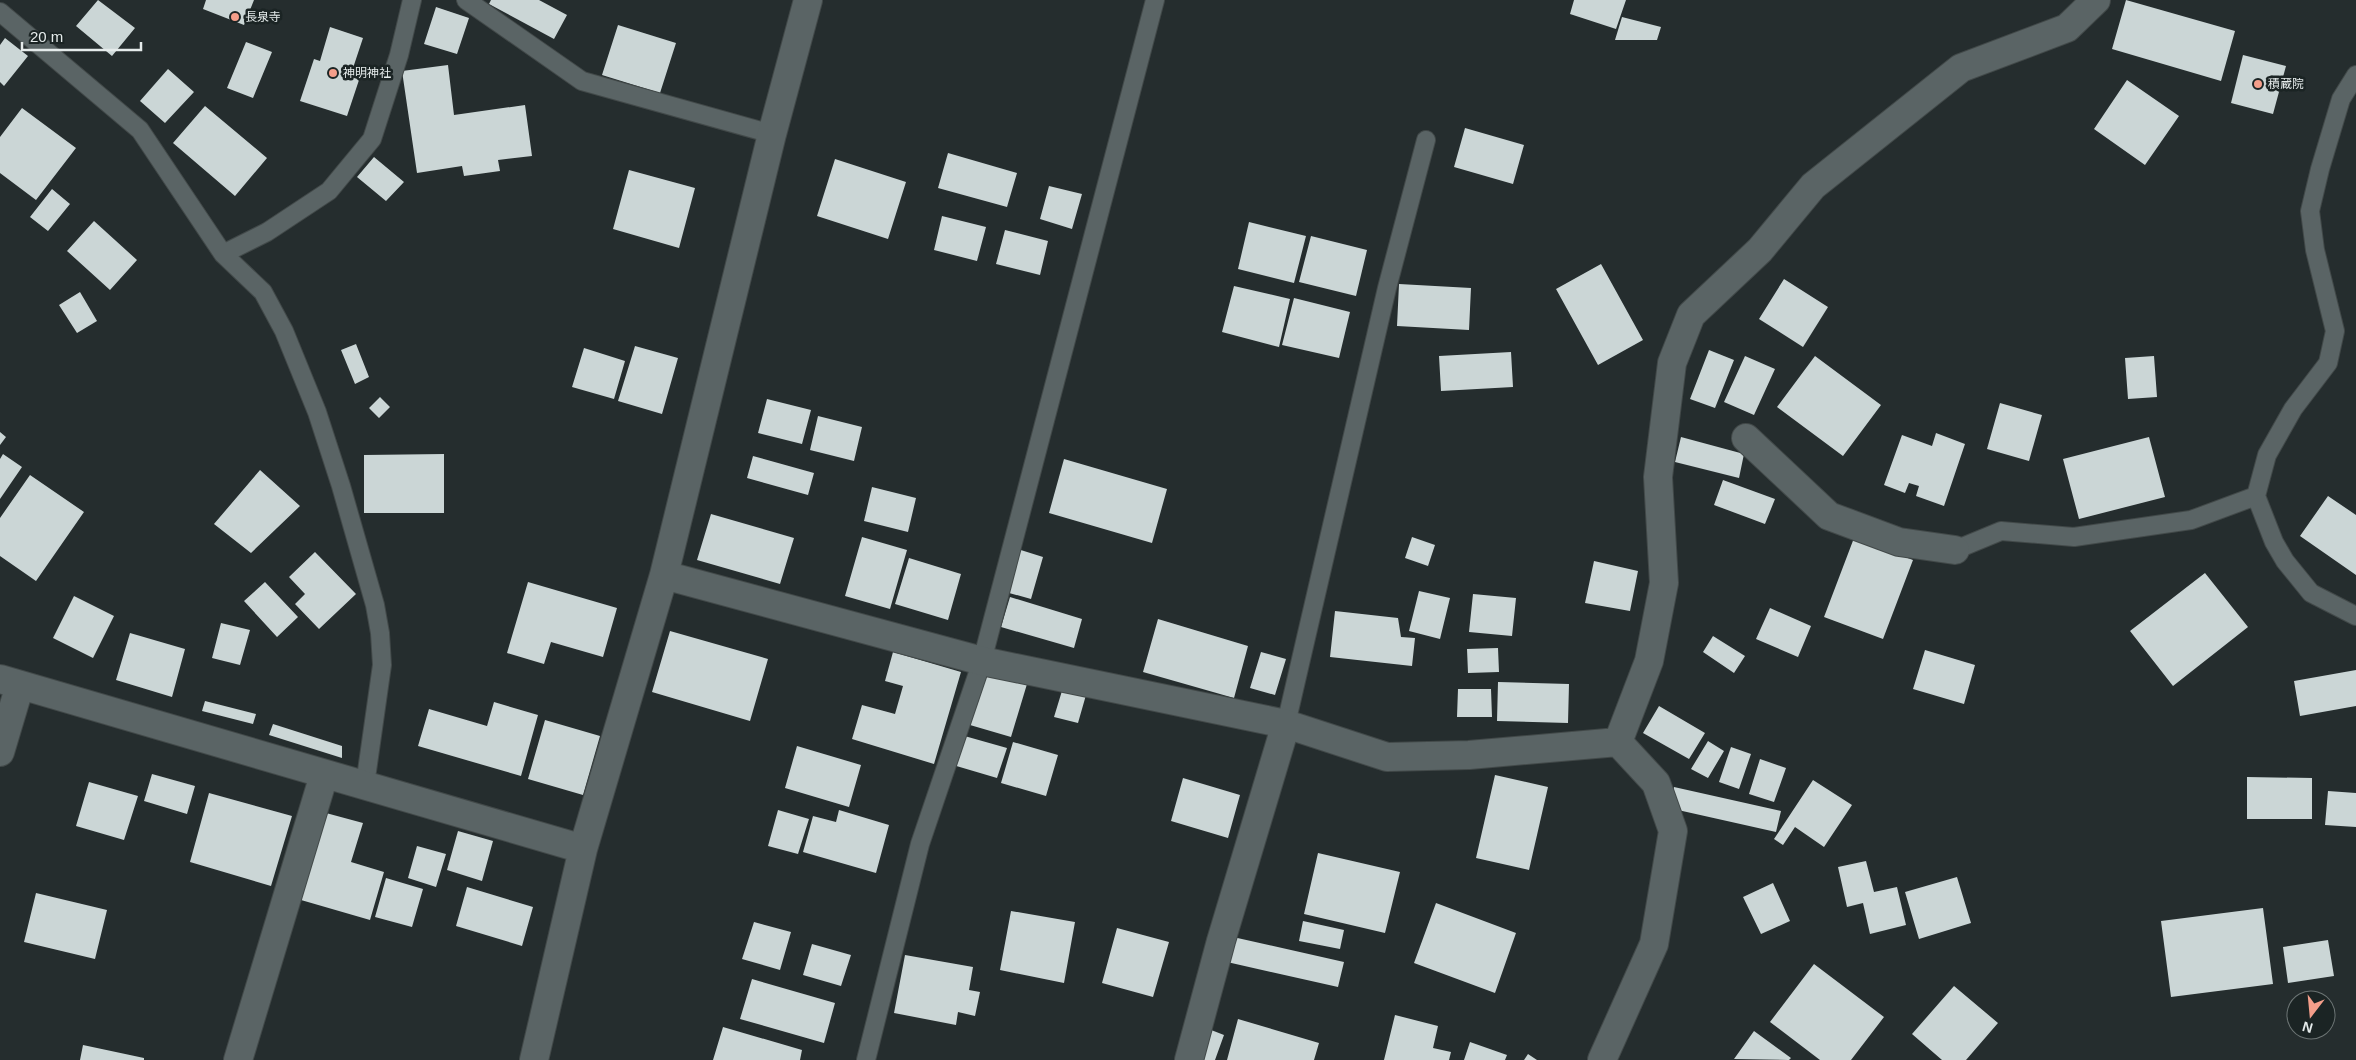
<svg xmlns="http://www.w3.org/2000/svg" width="2356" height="1060" font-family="Arial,'Noto Sans JP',sans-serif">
<rect width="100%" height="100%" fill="#252d2e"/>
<path fill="#cbd6d6" d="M 98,0 L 135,28 L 112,56 L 76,26 Z
M 206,0 L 254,0 L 244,25 L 203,9 Z
M 491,0 L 539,0 L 567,15 L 554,39 L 489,4 Z
M 1574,0 L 1626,0 L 1616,29 L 1570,14 Z
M 2126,0 L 2235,31 L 2221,81 L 2112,49 Z
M 436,7 L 469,18 L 457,54 L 424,44 Z
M 1622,17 L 1661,27 L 1657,40 L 1615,40 Z
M 618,25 L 676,43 L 660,93 L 602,75 Z
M 330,27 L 363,38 L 352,71 L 361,74 L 347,116 L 300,101 L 314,59 L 320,61 Z
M 5,38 L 28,56 L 4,86 L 0,82 L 0,45 Z
M 246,42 L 272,52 L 253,98 L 227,88 Z
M 2243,55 L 2286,66 L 2273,114 L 2231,103 Z
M 448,65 L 454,115 L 525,105 L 532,156 L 498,160 L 500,171 L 464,176 L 462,166 L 417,173 L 402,71 Z
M 168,69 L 194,92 L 165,123 L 140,101 Z
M 2127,80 L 2179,116 L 2145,165 L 2094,129 Z
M 205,106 L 267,158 L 235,196 L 173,143 Z
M 22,108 L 76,148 L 36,200 L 0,173 L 0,137 Z
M 1465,128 L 1524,145 L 1513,184 L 1454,167 Z
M 948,153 L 1017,173 L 1007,207 L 938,188 Z
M 374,157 L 404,182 L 386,201 L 357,177 Z
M 835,159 L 906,182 L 888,239 L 817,216 Z
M 629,170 L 695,188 L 679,248 L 613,229 Z
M 1049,186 L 1082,194 L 1072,229 L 1040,219 Z
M 52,189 L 70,204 L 48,231 L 30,217 Z
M 942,216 L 986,227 L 977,261 L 934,250 Z
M 94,221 L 137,260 L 110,290 L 67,251 Z
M 1249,222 L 1306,236 L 1294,283 L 1238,269 Z
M 1005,230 L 1048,241 L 1040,275 L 996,264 Z
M 1311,236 L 1367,250 L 1356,296 L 1299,282 Z
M 1601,264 L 1643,340 L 1598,365 L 1556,289 Z
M 1784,279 L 1828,307 L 1803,347 L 1759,319 Z
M 1399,284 L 1471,288 L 1469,330 L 1397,326 Z
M 1234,286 L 1290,299 L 1279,347 L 1222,332 Z
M 80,292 L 97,321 L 77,333 L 59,305 Z
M 1294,298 L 1350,312 L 1339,358 L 1282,345 Z
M 356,344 L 369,377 L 355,384 L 341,350 Z
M 635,346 L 678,358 L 662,414 L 618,401 Z
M 584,348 L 625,361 L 614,399 L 572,387 Z
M 1709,350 L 1734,360 L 1715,408 L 1690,399 Z
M 1511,352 L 1513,387 L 1441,391 L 1439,356 Z
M 1745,356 L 1775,369 L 1754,415 L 1724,402 Z
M 1815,356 L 1881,405 L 1843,456 L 1777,407 Z
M 2154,356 L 2157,397 L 2128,399 L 2125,358 Z
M 380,397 L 390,407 L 379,418 L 369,408 Z
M 767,399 L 811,410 L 802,444 L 758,433 Z
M 2000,403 L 2042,415 L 2029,461 L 1987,449 Z
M 818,416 L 862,427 L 854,461 L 810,450 Z
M 0,432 L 6,437 L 0,445 Z
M 1936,433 L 1965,444 L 1944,506 L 1916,496 L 1919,486 L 1909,483 L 1905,493 L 1884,485 L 1902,435 L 1932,446 Z
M 1681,437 L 1744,454 L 1739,478 L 1675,462 Z
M 2149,437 L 2165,497 L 2079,519 L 2063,459 Z
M 3,454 L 22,467 L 0,499 L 0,459 Z
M 444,454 L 444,513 L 364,513 L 364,455 Z
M 753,456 L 814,473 L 808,495 L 747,478 Z
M 1064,459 L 1167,489 L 1152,543 L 1049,513 Z
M 260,470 L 300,506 L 251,553 L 214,524 Z
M 30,475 L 84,512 L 36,581 L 0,556 L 0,518 Z
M 1723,480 L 1775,499 L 1765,524 L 1714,505 Z
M 872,487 L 916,498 L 908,532 L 864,521 Z
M 2328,496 L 2356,515 L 2356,575 L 2300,536 Z
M 711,514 L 794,538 L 780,584 L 697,560 Z
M 862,537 L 907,550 L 890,609 L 845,596 Z
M 1412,537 L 1435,545 L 1428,566 L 1405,558 Z
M 1854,538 L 1913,560 L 1883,639 L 1824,617 Z
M 1014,548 L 1043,557 L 1031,599 L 1002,591 Z
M 315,552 L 356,594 L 319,629 L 295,604 L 305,594 L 289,577 Z
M 909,558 L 961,574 L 948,620 L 895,604 Z
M 1594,561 L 1638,571 L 1630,611 L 1585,603 Z
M 2205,573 L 2248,627 L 2173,686 L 2130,631 Z
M 265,582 L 298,617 L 277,637 L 244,601 Z
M 528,582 L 617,608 L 603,657 L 551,642 L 544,664 L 507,653 Z
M 1419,591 L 1450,598 L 1440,639 L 1409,631 Z
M 1473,594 L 1516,598 L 1512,636 L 1469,632 Z
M 74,596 L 114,616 L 93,658 L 53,638 Z
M 1010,597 L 1082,619 L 1074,648 L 1001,627 Z
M 1770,608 L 1811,626 L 1798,657 L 1756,639 Z
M 1335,611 L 1398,618 L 1401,637 L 1415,638 L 1412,666 L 1330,657 Z
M 1158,619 L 1248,646 L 1234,698 L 1143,672 Z
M 221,623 L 250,630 L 240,665 L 212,658 Z
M 670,631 L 768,659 L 750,721 L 652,692 Z
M 130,633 L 185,649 L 172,697 L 116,680 Z
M 1713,636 L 1745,656 L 1734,673 L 1703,652 Z
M 1498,648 L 1499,672 L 1468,673 L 1467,649 Z
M 1925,650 L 1975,665 L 1964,704 L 1913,689 Z
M 893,652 L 961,672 L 934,764 L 852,739 L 862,705 L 895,714 L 903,686 L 885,681 Z
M 1261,652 L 1286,659 L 1275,695 L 1250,688 Z
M 2356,670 L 2356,706 L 2300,716 L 2294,681 Z
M 986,672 L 1027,684 L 1011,737 L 970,725 Z
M 1065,681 L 1088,688 L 1078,723 L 1054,717 Z
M 1498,682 L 1569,684 L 1568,723 L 1497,721 Z
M 1458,689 L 1491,689 L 1492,717 L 1457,717 Z
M 205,701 L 256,714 L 253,724 L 202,711 Z
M 494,702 L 538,715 L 521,776 L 418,746 L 429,709 L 487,726 Z
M 1659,706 L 1705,733 L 1689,759 L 1643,733 Z
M 545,720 L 600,736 L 583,795 L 528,779 Z
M 273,724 L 342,746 L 342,758 L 269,735 Z
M 961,735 L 1007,748 L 997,778 L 953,765 Z
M 1708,741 L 1724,751 L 1708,778 L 1691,769 Z
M 1013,742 L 1058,755 L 1046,796 L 1001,783 Z
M 797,746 L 861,765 L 849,807 L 785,788 Z
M 1731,747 L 1751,754 L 1739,789 L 1719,782 Z
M 1760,759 L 1786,768 L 1774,802 L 1749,794 Z
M 152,774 L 195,786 L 187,814 L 144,801 Z
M 1495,775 L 1548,787 L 1529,870 L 1476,858 Z
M 2247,777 L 2312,778 L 2312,819 L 2247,819 Z
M 1183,778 L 1240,795 L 1228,838 L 1171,821 Z
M 1813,780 L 1852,805 L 1824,847 L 1795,827 L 1783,845 L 1774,839 Z
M 89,782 L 138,796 L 124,840 L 76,826 Z
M 1674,787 L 1781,811 L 1776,832 L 1669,808 Z
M 2328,791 L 2356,793 L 2356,827 L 2325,825 Z
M 209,793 L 292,816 L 271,886 L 190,862 Z
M 778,810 L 809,819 L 798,854 L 768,846 Z
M 839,810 L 889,825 L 876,873 L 803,852 L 813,816 L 836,822 Z
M 326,813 L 363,823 L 351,862 L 384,872 L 370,920 L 301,900 Z
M 458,831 L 493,841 L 482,881 L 447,870 Z
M 417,846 L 446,854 L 436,887 L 408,878 Z
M 1318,853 L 1400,872 L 1385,933 L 1304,914 Z
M 1866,861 L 1874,892 L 1897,887 L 1906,925 L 1870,934 L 1863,903 L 1847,907 L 1838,867 Z
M 1957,877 L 1971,923 L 1919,939 L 1905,892 Z
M 386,878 L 423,889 L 412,927 L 375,917 Z
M 1773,883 L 1790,921 L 1761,934 L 1743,897 Z
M 467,887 L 533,907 L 522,946 L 456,926 Z
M 36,893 L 107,910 L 95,959 L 24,942 Z
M 1436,903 L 1516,933 L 1495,993 L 1414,963 Z
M 2263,908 L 2273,984 L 2171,997 L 2161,921 Z
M 1011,911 L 1075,922 L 1064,983 L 1000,970 Z
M 1303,921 L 1344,930 L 1340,949 L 1299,941 Z
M 754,922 L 791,932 L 780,970 L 742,959 Z
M 1117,928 L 1169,942 L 1153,997 L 1102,983 Z
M 1233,937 L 1344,962 L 1338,987 L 1227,962 Z
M 2328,940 L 2334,976 L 2288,983 L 2283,947 Z
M 812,944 L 851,955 L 841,986 L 803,975 Z
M 905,955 L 973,967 L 969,990 L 980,992 L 975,1016 L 958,1012 L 956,1025 L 894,1013 Z
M 1814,964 L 1884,1017 L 1851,1060 L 1820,1060 L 1770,1022 Z
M 752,979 L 835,1003 L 824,1043 L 740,1019 Z
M 1954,986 L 1998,1023 L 1966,1060 L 1942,1060 L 1912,1034 Z
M 1395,1015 L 1438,1026 L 1433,1048 L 1451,1052 L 1449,1060 L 1384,1060 Z
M 1238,1019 L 1319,1043 L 1314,1060 L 1227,1060 Z
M 723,1027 L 802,1050 L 800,1060 L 713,1060 Z
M 1206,1028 L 1224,1035 L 1215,1060 L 1194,1060 Z
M 1754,1031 L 1791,1058 L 1789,1060 L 1734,1059 Z
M 1470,1042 L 1507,1055 L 1505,1060 L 1464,1060 Z
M 83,1045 L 144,1058 L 144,1060 L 80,1060 Z
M 1528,1054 L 1537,1060 L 1524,1060 Z"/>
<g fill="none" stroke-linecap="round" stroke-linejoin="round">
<g stroke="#424949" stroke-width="20">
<path id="lane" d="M 466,0 L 582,81 L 772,134
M 0,12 L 140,130 L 223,254 L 263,292 L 284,331 L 317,412 L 341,486 L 375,605 L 380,633 L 382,665 L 365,785
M 2356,75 L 2341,99 L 2320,169 L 2310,211 L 2315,250 L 2335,331 L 2328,363 L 2293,409 L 2267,455 L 2256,496 L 2274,542 L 2285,561 L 2311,593 L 2356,616
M 223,254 L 267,232 L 329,191 L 372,139 L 399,55 L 412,0
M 1955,550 L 2001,531 L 2074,537 L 2191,520 L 2256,496
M 1286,724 L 1387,288 L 1426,140
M 866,1060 L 920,844 L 982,661 L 1155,0"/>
</g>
<g stroke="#424949" stroke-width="30">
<path id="street" d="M 1746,438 L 1829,516 L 1899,542 L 1955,550
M 664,575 L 982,661 L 1286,724 L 1387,757 L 1469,755 L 1618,742
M 0,679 L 583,849
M 1618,742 L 1649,661 L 1664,583 L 1658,477 L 1672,363 L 1691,315 L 1760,250 L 1813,186 L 1961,68 L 2067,28 L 2096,0
M 0,752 L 20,685
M 238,1060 L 324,775
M 534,1060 L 583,849 L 664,575 L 772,134 L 808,0
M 1189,1060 L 1221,941 L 1286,724
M 1602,1060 L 1654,944 L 1673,831 L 1656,783 L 1618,742"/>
</g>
<use href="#lane" stroke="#5a6465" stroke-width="18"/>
<use href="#street" stroke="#5a6465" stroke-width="28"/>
</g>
<g fill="#f49e8a" stroke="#1b2424" stroke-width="2">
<circle cx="235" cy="17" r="5"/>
<circle cx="333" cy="73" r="5"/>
<circle cx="2258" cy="84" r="5"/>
</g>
<g text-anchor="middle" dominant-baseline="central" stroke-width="5" stroke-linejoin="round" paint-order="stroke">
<g font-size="12" fill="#e5ebeb" stroke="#1b2424" text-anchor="start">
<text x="245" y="17">長泉寺</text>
<text x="343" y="73">神明神社</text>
<text x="2268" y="84">積蔵院</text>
</g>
</g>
<g transform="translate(2311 1015) rotate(196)"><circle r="24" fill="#1b2424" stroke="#6c7474"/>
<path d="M0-4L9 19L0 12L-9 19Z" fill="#f49e8a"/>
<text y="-8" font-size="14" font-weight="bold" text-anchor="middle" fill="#e5ebeb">N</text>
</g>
<path d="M22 42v8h119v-8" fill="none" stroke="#e5ebeb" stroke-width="2.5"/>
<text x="30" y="42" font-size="15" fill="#e5ebeb" stroke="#1b2424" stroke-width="4" paint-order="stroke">20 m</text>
</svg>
